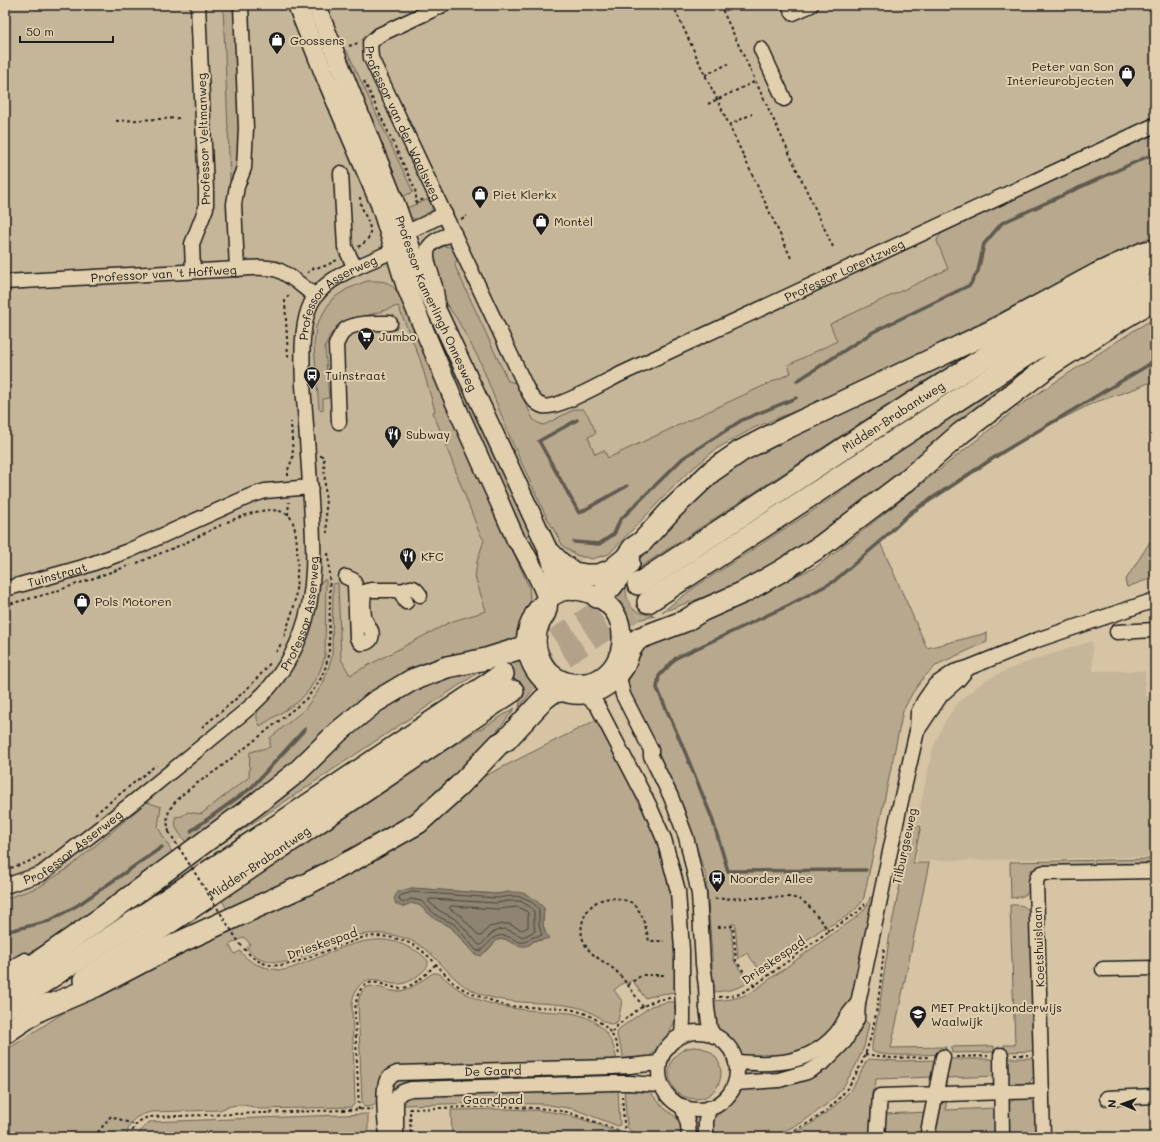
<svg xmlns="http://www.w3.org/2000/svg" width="1160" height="1142" font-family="Mali,sans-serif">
<rect width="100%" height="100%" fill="#d6c4a4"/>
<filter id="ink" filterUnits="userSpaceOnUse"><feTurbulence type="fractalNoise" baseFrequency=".025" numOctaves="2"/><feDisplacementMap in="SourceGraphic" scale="8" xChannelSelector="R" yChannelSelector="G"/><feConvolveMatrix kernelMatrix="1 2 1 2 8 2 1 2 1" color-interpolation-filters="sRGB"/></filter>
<g filter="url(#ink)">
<path fill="#c6b699" d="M 5,5 L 1155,5 L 1155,185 L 834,347 L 605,543 L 503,620 L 53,926 L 5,941 Z
M 1092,641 L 1093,671 L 1145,671 L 1145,696 L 1155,696 L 1155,857 L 916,861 L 922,824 L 916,825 L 933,748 L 944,723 L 955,706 L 966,695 L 986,680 L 1007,670 L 1033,660 Z"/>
<path fill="#b7a88e" stroke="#6a6255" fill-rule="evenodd" d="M 223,5 L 236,5 L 241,145 L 238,162 L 230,181 Z
M 347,51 L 413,192 L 397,199 L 339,54 Z
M 1155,134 L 1155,234 L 862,383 L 754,428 L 716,449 L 683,477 L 609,554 L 592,559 L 576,555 L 563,546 L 546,516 L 511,440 L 480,361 L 457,319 L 445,302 L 432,260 C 434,241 463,241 455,266 L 508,381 L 516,383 L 533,419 L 538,423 L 544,425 L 575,409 L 583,409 L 588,415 L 596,433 L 588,437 L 595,454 L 604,450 L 608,458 L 791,373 L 788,365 L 837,341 L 830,324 L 948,269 L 937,241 L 938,238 L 942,233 L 976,216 Z
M 429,199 C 437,211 428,215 419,220 C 411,219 407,216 404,209 Z
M 367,281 C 385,281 388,280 399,294 L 529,587 C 529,591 530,596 530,600 C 530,614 522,628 514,640 L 419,671 L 290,771 L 188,846 L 176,828 L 175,817 L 182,816 L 188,812 L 201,814 L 249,777 L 250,752 L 270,747 L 270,738 L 305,709 L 323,684 L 332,657 L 333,584 L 338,583 L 341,659 L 350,675 L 450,622 L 486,611 L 475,577 L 477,562 L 484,540 L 479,532 L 433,412 L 435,411 L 420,359 L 398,306 L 343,323 L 330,335 L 325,347 L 329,398 L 323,399 L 323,410 L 319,409 L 314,346 L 316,326 L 325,310 L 332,299 L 347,289 Z
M 428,312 L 477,418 L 532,533 L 523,537 L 425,314 Z
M 1155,318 L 1155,380 L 1137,388 L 1093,403 L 1032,434 L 912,514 L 879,540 L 927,648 L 987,633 L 987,642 L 938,664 L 924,677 L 913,692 L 903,711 L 864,897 C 860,911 835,924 822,929 L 762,973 L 747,953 L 738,959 L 735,924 L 731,924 L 734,961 L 748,981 L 748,983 C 735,990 727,991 712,992 L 712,955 L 706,876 L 684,808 L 630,697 C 622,673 633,662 646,643 L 816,567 L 870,525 L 1022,404 L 1136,329 Z
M 1029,320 L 923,382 L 631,573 L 629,571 L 674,517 L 740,460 Z
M 1036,364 L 951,430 L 901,470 L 824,536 L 757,578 L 662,612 L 695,587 L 823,504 L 904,448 Z
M 1155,534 L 1155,577 L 1127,587 L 1125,581 Z
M 324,580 L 326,580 L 325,656 L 320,671 L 309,690 L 298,702 L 260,726 C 257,719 255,716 259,709 L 282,684 L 302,648 L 314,614 L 320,583 Z
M 625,585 C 628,608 631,612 655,616 L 628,622 L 611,596 Z
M 520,657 L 537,685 L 519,707 C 522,692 525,672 505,666 C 501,665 496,665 492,664 Z
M 488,666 L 223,843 L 263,805 L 405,690 Z
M 515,708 L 467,770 L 422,812 L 229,914 L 222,900 L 352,814 L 443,752 Z
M 596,720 L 650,820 L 661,852 L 669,883 L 673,912 L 676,992 L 661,994 L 645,998 L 632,980 L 628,983 L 623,983 L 614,990 L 622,1001 L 618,1021 C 616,1023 613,1024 610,1024 C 605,1023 601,1019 597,1016 C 592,1013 586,1010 580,1008 C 544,999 504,1008 470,989 C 454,981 445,967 432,955 C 411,935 383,930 355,936 L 289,962 C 274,963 256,961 247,948 L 250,944 L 244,937 L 229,945 L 235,954 L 240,951 C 243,954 245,957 249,960 C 257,966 273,970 283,970 C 292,969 301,964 309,961 C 340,949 376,929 408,947 C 415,950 423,954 428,961 C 429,966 425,970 421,973 C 414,979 407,984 398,984 C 391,985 385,981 377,980 C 361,977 353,991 352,1005 L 355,1103 L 352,1107 L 260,1109 C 244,1104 235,1103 220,1110 L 151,1112 C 136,1116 128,1120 127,1137 L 5,1137 L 5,1051 L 66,1011 L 119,982 L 475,781 ZM 411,888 L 497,894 L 509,892 L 544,908 L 543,925 L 545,932 L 543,940 L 534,941 L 529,945 L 512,943 L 505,939 L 497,940 L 486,952 L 464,943 L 451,927 L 435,919 L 419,905 L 411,903 Z
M 147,802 L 161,807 L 158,827 L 174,856 L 53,939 L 5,967 L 5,899 L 39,887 L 70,867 Z
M 921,826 L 913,863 L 929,863 L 891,1048 L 946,1047 L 946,1054 C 932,1054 881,1058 872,1051 L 872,1044 L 879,1009 L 890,933 L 912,827 Z
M 1155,859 L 1155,866 L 1030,870 C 1029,888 1034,897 1011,898 L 1010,862 Z
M 870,897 L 874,898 L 853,995 L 849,1009 L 823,1041 L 793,1056 L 747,1059 L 741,1055 L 730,1040 L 718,1030 L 713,1020 L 712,1001 C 728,1000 737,999 752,992 L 839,929 C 852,920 867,913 870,897 Z
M 1010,905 C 1022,905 1025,904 1031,915 L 1035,1050 L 1033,1051 L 1005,1052 L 1004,1045 L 1015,1045 Z
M 433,973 L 437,973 L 440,974 C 479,1012 521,1009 571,1013 C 599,1018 614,1036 617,1063 L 391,1070 L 380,1100 L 373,1106 L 364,1107 L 362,1102 L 358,1003 C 364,972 383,994 400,991 C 413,989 422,980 433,973 Z
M 667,1002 L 676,1002 L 676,1018 L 670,1032 L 651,1055 L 647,1059 L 623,1063 C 623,1059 623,1054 622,1050 C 620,1043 614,1036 619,1029 L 651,1006 Z
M 862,1018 L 869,1024 L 864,1047 L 855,1067 L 843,1087 L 832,1100 L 815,1113 L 801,1123 L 771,1137 L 710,1137 L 713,1120 L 732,1102 L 741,1090 L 752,1084 L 790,1081 Z
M 994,1046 L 994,1052 L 952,1053 L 951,1047 Z
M669 1073a26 26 0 1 1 52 0a26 26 0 1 1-52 0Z
M 819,1054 L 823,1058 L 782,1075 L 745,1076 L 745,1068 Z
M 1005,1058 L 1035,1058 C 1035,1069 1037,1075 1028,1084 L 1011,1084 L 1008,1081 Z
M 869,1059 L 899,1061 L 938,1060 L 935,1077 L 876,1079 L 875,1090 L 872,1090 L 870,1137 L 788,1137 C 811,1125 832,1111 849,1092 C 856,1084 861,1071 866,1062 Z
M 946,1059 L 995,1059 L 997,1076 L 946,1078 L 946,1088 L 942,1084 Z
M 611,1071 L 611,1080 L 403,1086 L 392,1105 C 391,1095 390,1087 397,1080 Z
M 618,1088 L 620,1125 L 618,1126 L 574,1109 L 543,1104 L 484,1103 L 402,1105 L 405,1100 L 415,1093 Z
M 624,1088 L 649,1091 L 664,1108 L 681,1121 L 685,1137 C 671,1137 635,1140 627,1127 Z
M 1018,1098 C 1026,1098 1030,1098 1035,1105 L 1038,1137 L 1007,1137 C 1007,1123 1001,1103 1018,1098 Z
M 946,1100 L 946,1110 L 997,1108 L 997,1137 L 976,1135 L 967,1137 L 935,1137 L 932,1134 L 939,1106 Z
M 507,1109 C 526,1110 545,1110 563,1114 C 582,1118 601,1126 619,1133 L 621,1137 L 452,1137 L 451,1110 Z
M 928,1112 L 923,1137 L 882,1137 L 884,1114 Z
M 368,1114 L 368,1137 L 138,1137 L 138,1134 L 149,1122 Z"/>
<path fill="#8f8371" stroke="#615a4f" d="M 411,888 L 497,894 C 520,890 527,891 544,908 C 543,921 541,927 549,938 C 544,940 537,940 534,941 C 532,942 531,944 529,945 C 521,949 511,942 505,939 L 497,940 L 481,956 L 474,954 L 451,927 L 435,919 L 419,905 L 411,903 L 402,907 L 396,904 L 394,898 L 398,892 Z"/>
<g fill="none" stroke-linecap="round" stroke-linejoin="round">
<path stroke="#4a453e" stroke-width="1" d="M 412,892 L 497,898 C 516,895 525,894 539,909 L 539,925 L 542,935 C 539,937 536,936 533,937 C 530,938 528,941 525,942 C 515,944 511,933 498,936 C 490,938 486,949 479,951 L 476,950 L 454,924 L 437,916 L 421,901 L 411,899 L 403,903 L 400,901 L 399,898 L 400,896 Z
M 431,899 L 496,903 L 509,901 L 520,901 L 529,906 L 534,911 L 534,925 L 535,931 L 523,937 C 518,935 514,932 508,930 C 496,926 488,937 481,945 L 479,945 L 457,920 L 440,911 L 429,902 L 429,900 Z
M 452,906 L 497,909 L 518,907 L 526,911 L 528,913 L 528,927 L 522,930 L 509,924 L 503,924 L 489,927 L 481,936 L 479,936 L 461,916 L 450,909 L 450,907 Z"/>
<path stroke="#615a4f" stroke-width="3.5" d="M 797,381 L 873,332 L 970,285 L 978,271 L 984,244 L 1002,223 L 1153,154
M 577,420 L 539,441 L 579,513 L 627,486
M 574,542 L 599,544 L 614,534 L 620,520 L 683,458 L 742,420 L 796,398
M 191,831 L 251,788 L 305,729
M 866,870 L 728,871 L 712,818 L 683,747 L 657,688 L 659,676 L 676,658 L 787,606 L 833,582 L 881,541 L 911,512 L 1001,453 L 1155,361
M 5,932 L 49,921 L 78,905 L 162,847"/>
<path stroke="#b1a289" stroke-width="21" stroke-dasharray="21 10" stroke-linecap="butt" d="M 503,674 L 638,584
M 513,691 L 648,602"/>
<g stroke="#1c1c1c" stroke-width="17">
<g id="minor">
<path id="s1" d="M 443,5 L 379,35 L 370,43 L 371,58 L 525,385 C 529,393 533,403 543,406 C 557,410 608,380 623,373 L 1155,125"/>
<path d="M 789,5 L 793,13 L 811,5"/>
<path d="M 761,49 L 784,99"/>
<path d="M 341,173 L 345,247 L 355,268"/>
<path d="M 237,269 L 234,204 L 237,186 L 244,168 L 246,128 L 241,6 L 242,5"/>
<path d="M 193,271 L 192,244 L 206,208 L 206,190 L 198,5"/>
<path id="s2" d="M 5,282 L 237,269 C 250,268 266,266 278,270 C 292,276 303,287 315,296"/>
<path d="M 438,305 C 437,296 436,288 433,280 C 431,270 423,256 429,247 C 434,239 446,236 454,233"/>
<path d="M 339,422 L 336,345 C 338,340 341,333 346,329 C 356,322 377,323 390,323"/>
<path d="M 346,577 L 353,580 L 355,585 L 357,638 L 361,643 C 365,643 367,643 370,640 C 376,631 365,624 364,616 C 363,609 362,597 366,591 L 371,590 L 397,590 L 400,591 L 406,602"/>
<path id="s3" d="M 5,589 L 80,568 L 128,551 L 250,496 L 265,491 L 311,487"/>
<path d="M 400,591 C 410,590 411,582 420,595"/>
<path d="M 1117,632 L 1155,630"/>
<path d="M 620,674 L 620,681 L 623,695 L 651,750 L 651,756 L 671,797 L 686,837 L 689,849 L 699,894 L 703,964 L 706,986"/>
<path d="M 585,695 L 597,705 L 649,805 L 664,839 L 678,891 L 682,950 L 682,986"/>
<path d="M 917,731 L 941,695 L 958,680 L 967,669"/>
<path id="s4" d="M 5,886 L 41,874 L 136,800 L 243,713 C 269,692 289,665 301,634 C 317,592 314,546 311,502 C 309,463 306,424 303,385 C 302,360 300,317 315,297 C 333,272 366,265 392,251 C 398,247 400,237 407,232 C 410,230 414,229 418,227 C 427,223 436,218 445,214"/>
<path d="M 1103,969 L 1155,968"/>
<path d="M 5,972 L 25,960"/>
<path d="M 707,1008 L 710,1029 L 714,1036"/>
<circle cx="698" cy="1071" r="39"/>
<path d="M 682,1036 L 683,1020 L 683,1008"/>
<path d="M 1001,1055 L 1002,1137"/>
<path d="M 736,1062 C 773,1065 808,1065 835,1035 C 840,1030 843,1023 847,1017 C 850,1012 854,1008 858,1003"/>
<path d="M 629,1066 L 659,1063"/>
<path d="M 629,1083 L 660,1085"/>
<path d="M 736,1083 L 779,1080 L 807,1072 L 824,1062 L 845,1041 L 857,1019 L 858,1003 L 898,814 L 917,731 L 918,713 L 924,701 L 935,685 L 954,672 L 968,668 L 1037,640 L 1155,600"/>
<path d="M 1107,1098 L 1155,1096"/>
<path d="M 682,1106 L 688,1124 L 689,1137"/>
<path id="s5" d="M 388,1137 C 385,1128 382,1088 387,1080 C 389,1076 393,1075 397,1073 L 612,1067"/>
<path d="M 395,1137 L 396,1134 L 396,1101 C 398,1092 404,1091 411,1089 L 612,1083"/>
<path d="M 706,1137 L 706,1121 L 709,1108"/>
<path d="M 877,1137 L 880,1096 L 1042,1091"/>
<path d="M 927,1137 L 943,1057"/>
<path d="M 1043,1137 L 1036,882 L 1038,876 L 1042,873 L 1155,871"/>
</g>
</g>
<g stroke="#1c1c1c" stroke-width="21">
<g id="major">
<path d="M 297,5 L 325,76 L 380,204 L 406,287 L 461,417 L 498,499 L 516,540 L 522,547 C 529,561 547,591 548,605 C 548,612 545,616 541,622 C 534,636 536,652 544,665 C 551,676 564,683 577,683 C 610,684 627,654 620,624 C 614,601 587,588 565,591 C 559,592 553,596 548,599 C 539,605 534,612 530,623 C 526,632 525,640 527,649 C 531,680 562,701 592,693 C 606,690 618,678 625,667 C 628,661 630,653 632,647"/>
<path id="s6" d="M 316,5 L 339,63 L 396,205 L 423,283 L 440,317 L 549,552 L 554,571 L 562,587 L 573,591"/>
</g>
</g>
<g stroke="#1c1c1c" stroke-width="24">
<g id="highway">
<path d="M 549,552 L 560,563 L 574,573 L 586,575 L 598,575 L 610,571 L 626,558 L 633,548 L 642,542 L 672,509 L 712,471 L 741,451 L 774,434 L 992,331 L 1097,274 L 1143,253 L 1155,250"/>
<path id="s7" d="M 638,584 L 908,406 L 1024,333 L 1141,268"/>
<path d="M 597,597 L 603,594 L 611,587 L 629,563"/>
<path d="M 648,602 L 1034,350 L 1155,284"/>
<path d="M 632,647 L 635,642 L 640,638 L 685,621 L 701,611 L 744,592 L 781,571 L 821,546 L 905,482 L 961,433 L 1053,363 L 1125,317 L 1155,299"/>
<path id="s8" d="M 84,980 L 513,691"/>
<path d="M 5,985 L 104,916 L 255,805 L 297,772 L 338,732 L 375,702 L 412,680 L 447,667 L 486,659 L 521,648 L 526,643"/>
<path d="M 5,1008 L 503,674"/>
<path d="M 37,1011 L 96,986 L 178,943 L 307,884 L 355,859 L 418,823 L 459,786 L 499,744 L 506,740 L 544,699 L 553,692 L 560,691"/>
<path d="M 5,1033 L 48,1004"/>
</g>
</g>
<path stroke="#1c1c1c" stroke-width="2" stroke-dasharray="3 3" stroke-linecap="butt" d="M 673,5 L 705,75 L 717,99 L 791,258
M 720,5 L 833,247
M 349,46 L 358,43
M 705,75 L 728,64
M 364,81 L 415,189 L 416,196 L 416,202
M 708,104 L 756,81
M 116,121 L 181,118
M 729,125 L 752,114
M 415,203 L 424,199
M 461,219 L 467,216
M 358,247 C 384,232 360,217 360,197
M 307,273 L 314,268 L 325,266 L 337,260
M 288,357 L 285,301 L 290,293
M 320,456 L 323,456 L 324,460 L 327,533
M 288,476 L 288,470 L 293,457 L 291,422
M 288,515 L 289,502
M 227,522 C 243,516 272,503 288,515 C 302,525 297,590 294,606 C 291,617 287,627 284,638
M 137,563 L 183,544 L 221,525
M 5,605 L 51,593 L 131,565
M 276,652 L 281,644
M 202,727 C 227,707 251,688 270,663
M 95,814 L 156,765
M 169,832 C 167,823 166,814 172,806 C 182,791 208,777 222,766 C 250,744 278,722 306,699 L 314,689 L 321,678 L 326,666 L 329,650 L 330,593 L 328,551
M 5,870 L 28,862 L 44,853
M 715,899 L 789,897 L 799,899 L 808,905 L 829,931
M 718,927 L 733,926 L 736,961 L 754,986
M 240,944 C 256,964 269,969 294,963 L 364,937 C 386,934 410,939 427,955 C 436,963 443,973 452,981 C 462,990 475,995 487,999 C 493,1001 499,1004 504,1005 C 538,1011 572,1000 601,1023 C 612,1032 616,1040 619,1054
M 628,985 L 642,975 L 665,975
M 719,997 L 729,996 L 737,995 L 754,986 L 829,931 L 858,912 L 865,904
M 643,1007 C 634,994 626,981 615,970 C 604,961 590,956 584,942 C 581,936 581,930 582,924 C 586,905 601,895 620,899 C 624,900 629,901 632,903 C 643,911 646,929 649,941 L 664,941
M 612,1032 C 618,1023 641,1006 652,1002 C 658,999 664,999 670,998
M 865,1054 L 891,1058 L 930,1057
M 1014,1055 L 1028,1055
M 956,1057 L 988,1056
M 622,1096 L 625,1137
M 409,1109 L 500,1106 L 549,1109 L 567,1112 L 637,1137
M 359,1110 L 355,1016 C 355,1001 358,979 378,983 C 387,985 394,989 403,988 C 416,985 427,973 436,964
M 410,1112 L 411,1137
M 94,1137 L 111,1116 L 135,1125
M 131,1137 C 133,1126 138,1120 149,1117 L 373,1109
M 778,1137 C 869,1105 876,1031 884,948"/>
<use href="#minor" stroke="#e2cfad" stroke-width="14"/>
<use href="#major" stroke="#e2cfad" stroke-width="18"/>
<use href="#highway" stroke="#e2cfad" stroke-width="21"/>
<g stroke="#1c1c1c" stroke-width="17" stroke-linecap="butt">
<path id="minor-bridge" d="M 682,986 L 683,1008
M 706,986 L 707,1008
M 612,1067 L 629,1066
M 612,1083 L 629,1083"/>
</g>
<path stroke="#1c1c1c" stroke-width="2" stroke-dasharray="3 3" stroke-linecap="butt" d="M 169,832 L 240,944"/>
<use href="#minor-bridge" stroke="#e2cfad" stroke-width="14"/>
</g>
</g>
<defs>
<g id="shop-pin" transform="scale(0.9)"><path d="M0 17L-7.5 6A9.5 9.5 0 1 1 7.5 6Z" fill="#1c1c1c" stroke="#e2cfad"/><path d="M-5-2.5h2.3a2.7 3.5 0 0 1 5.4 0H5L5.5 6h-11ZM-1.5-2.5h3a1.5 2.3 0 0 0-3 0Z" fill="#fff"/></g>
<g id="supermarket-pin" transform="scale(0.9)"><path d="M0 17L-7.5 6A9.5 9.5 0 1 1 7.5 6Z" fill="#1c1c1c" stroke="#e2cfad"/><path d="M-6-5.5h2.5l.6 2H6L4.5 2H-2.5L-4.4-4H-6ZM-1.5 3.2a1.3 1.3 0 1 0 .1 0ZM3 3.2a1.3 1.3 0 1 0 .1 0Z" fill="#fff"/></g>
<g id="bus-pin" transform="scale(0.9)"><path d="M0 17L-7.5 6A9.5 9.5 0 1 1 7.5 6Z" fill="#1c1c1c" stroke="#e2cfad"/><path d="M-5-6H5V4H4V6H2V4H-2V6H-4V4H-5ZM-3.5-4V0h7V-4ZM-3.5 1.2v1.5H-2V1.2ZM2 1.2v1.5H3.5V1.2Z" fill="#fff"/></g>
<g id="restaurant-pin" transform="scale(0.9)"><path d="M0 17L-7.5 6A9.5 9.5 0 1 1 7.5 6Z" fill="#1c1c1c" stroke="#e2cfad"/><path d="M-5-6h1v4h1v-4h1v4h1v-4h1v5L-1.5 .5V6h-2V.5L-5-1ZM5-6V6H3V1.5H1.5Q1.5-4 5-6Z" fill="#fff"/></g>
<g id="university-pin" transform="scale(0.9)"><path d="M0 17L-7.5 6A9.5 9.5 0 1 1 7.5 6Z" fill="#1c1c1c" stroke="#e2cfad"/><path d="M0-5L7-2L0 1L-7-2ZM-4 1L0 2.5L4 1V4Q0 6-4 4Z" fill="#fff"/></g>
</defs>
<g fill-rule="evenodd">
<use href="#shop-pin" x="277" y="40"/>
<use href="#shop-pin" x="1127" y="73"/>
<use href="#shop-pin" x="480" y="194"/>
<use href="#shop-pin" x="541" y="221"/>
<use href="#supermarket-pin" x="366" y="336"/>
<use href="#bus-pin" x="312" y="375"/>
<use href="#restaurant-pin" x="393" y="434"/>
<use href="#restaurant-pin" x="408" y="556"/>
<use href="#shop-pin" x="82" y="601"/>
<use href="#bus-pin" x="717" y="878"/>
<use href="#university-pin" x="918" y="1014"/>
</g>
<g text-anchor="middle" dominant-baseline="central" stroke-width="4" stroke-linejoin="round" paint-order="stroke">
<g font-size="12" fill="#1c1c1c" stroke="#e2cfad" text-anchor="start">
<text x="290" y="40">Goossens</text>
<text x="1114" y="66" text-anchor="end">Peter van Son<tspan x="1114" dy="14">Interieurobjecten</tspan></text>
<text x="493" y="194">Piet Klerkx</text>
<text x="554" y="221">Montèl</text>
<text x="379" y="336">Jumbo</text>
<text x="325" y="375">Tuinstraat</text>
<text x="406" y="434">Subway</text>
<text x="421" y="556">KFC</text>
<text x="95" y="601">Pols Motoren</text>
<text x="730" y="878">Noorder Allee</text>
<text x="931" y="1007">MET Praktijkonderwijs<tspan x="931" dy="14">Waalwijk</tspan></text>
</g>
<g font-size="12" fill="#1c1c1c" stroke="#e2cfad">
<text stroke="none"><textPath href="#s1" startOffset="170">Professor van der Waalsweg</textPath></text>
<text transform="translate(203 139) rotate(-92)">Professor Veltmanweg</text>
<text stroke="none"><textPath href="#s1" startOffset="819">Professor Lorentzweg</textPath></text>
<text stroke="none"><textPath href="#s2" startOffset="159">Professor van 't Hoffweg</textPath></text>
<text stroke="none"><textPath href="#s4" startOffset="750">Professor Asserweg</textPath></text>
<text stroke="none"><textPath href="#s6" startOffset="322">Professor Kamerlingh Onnesweg</textPath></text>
<text stroke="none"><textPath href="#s7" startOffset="305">Midden-Brabantweg</textPath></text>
<text stroke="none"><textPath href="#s3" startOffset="54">Tuinstraat</textPath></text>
<text stroke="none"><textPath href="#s4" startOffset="415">Professor Asserweg</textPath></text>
<text stroke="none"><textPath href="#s4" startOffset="79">Professor Asserweg</textPath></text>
<text transform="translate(904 846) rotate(-78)">Tilburgseweg</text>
<text stroke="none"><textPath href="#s8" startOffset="211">Midden-Brabantweg</textPath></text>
<text transform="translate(322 943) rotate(-19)">Drieskespad</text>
<text transform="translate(1038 947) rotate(-92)">Koetshuislaan</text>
<text transform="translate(773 960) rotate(-35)">Drieskespad</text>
<text stroke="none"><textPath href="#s5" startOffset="166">De Gaard</textPath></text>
<text x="493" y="1099">Gaardpad</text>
</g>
</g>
<rect width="1160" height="1142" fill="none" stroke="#e2cfad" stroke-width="20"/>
<rect x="10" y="10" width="1140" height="1122" fill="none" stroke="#1c1c1c" stroke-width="1.5" filter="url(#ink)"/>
<g transform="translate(1122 1104) rotate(272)" stroke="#e2cfad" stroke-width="3" paint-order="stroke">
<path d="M0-3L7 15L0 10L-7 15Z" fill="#1c1c1c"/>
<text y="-6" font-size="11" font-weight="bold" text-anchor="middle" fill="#1c1c1c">N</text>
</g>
<path d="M20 36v6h93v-6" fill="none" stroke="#1c1c1c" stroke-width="2"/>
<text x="26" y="36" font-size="12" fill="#1c1c1c" stroke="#e2cfad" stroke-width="3" paint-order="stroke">50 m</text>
</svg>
